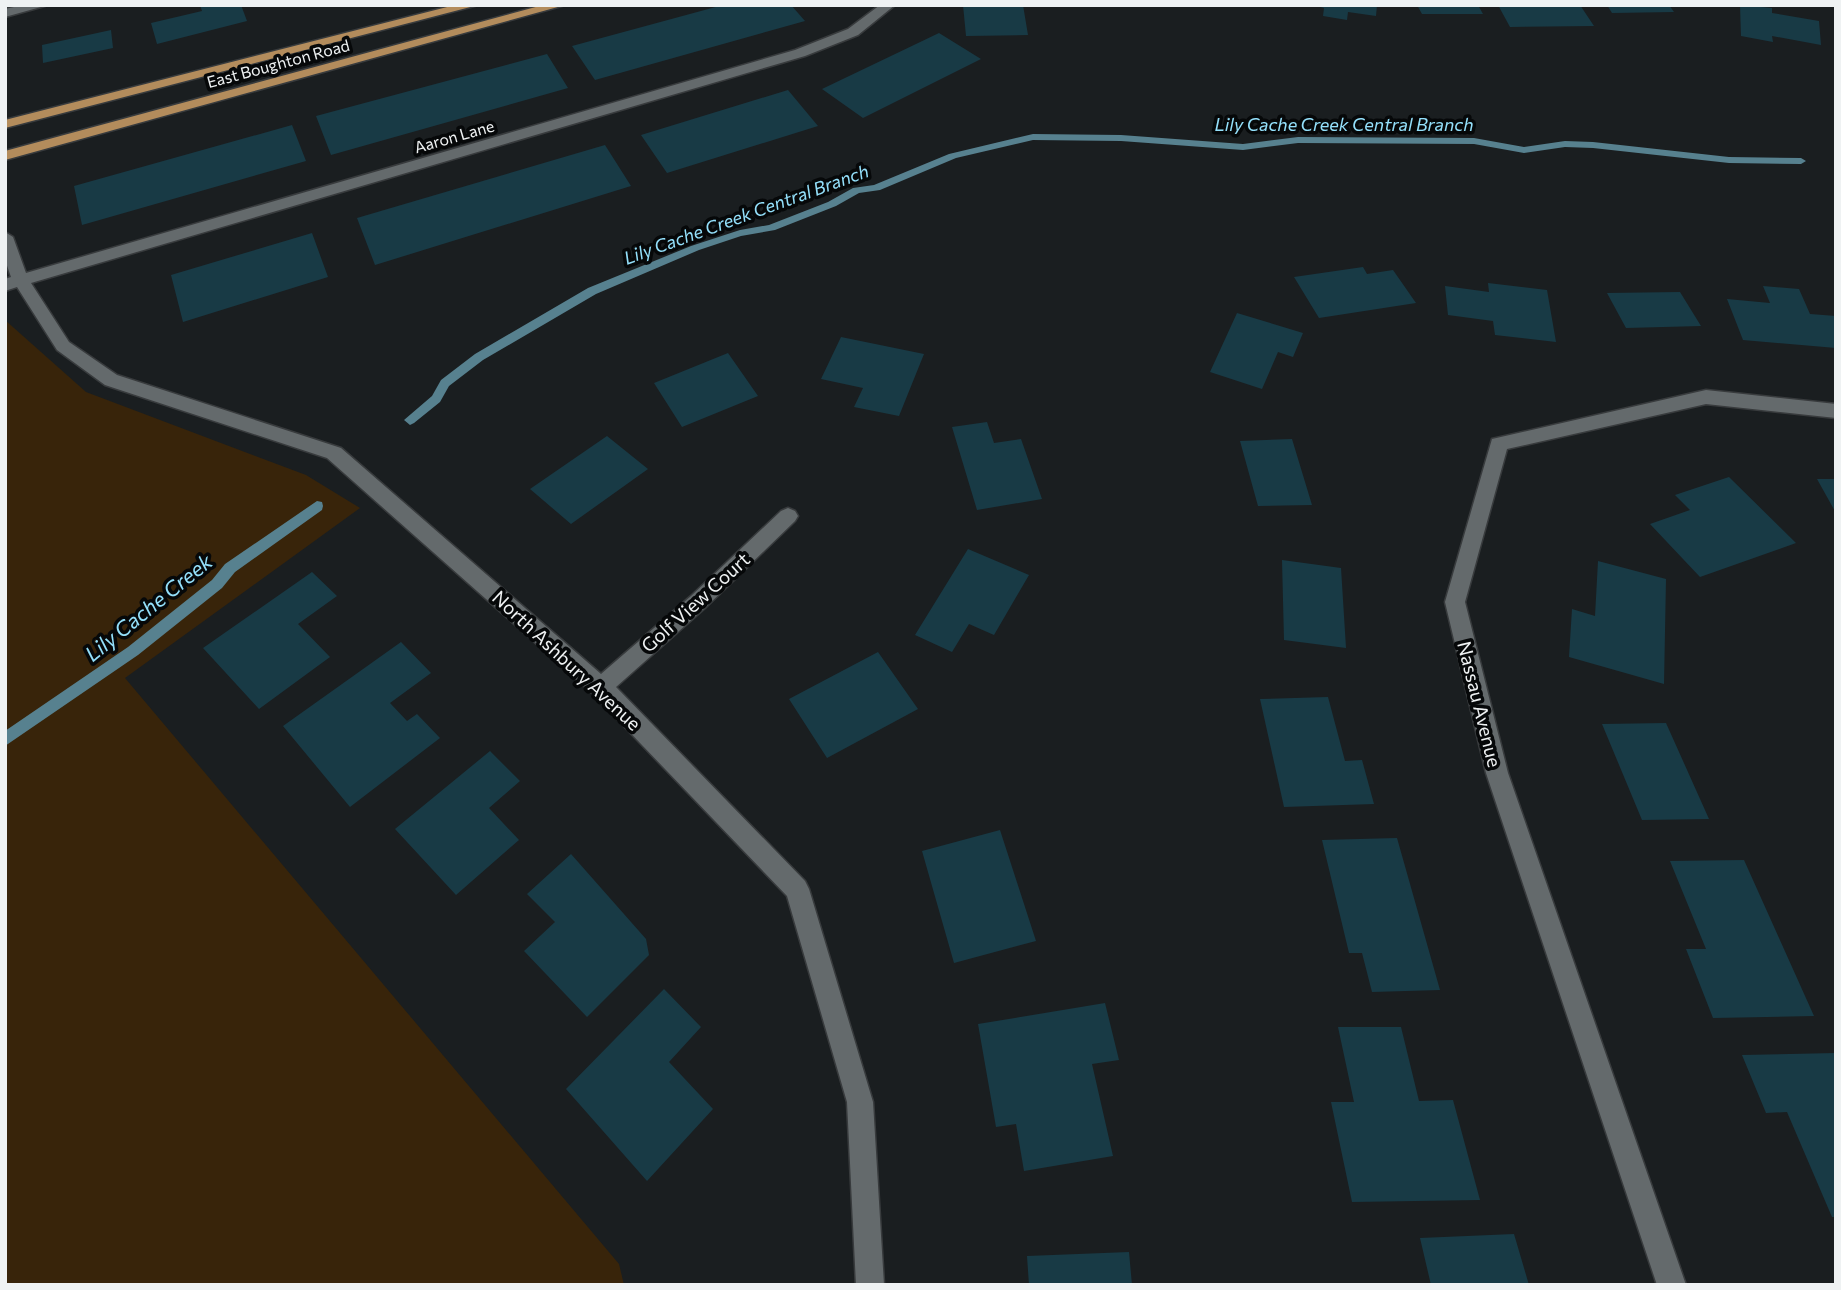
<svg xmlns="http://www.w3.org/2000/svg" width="1841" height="1290" font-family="Commissioner,sans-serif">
<rect width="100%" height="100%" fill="#1a1e20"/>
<path fill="#38240a" d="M 5,320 L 86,392 L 306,475 L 360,508 L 125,678 L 619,1264 L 624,1285 L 5,1285 Z"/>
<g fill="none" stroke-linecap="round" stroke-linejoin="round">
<path fill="#57818f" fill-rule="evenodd" d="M 1033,134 L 1121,135 L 1243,144 L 1298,137 L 1474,138 L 1524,147 L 1565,141 L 1593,142 L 1729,157 L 1801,158 L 1806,161 L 1801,164 L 1729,163 L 1593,148 L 1565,147 L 1524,153 L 1474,144 L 1298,143 L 1243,150 L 1121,141 L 1033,140 L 956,158 L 880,190 L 859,193 L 836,206 L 775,230 L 741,236 L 699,250 L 596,294 L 483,360 L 449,386 L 440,402 L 414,423 L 410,425 L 404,420 L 432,396 L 441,380 L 475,354 L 588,288 L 691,246 L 740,230 L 769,225 L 828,202 L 853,188 L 874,185 L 949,154 Z
M 317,501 L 322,502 L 323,506 L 322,510 L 235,572 L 222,588 L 138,655 L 5,746 L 5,731 L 128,647 L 212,580 L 225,564 Z"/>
</g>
<path fill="#183a45" d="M 200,5 L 241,5 L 247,21 L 157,44 L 151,23 L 202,11 Z
M 723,5 L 791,5 L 805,21 L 595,80 L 572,46 Z
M 963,5 L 1023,5 L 1028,35 L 966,36 Z
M 1314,5 L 1377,5 L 1376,16 L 1348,12 L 1347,20 L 1323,16 L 1324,8 Z
M 1417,5 L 1478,5 L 1483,14 L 1422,14 Z
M 1498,5 L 1580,5 L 1594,26 L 1510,27 Z
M 1607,5 L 1669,5 L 1674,12 L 1612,13 Z
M 1740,5 L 1772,8 L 1772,13 L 1819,21 L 1821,45 L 1772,36 L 1773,42 L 1741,36 Z
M 111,30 L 113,48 L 43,63 L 42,45 Z
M 939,33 L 981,59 L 863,118 L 822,89 Z
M 547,54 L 568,88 L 331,155 L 316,116 Z
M 788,90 L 818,126 L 667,173 L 641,135 Z
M 292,125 L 306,161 L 82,225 L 74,186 Z
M 605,145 L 631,186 L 375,265 L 357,218 Z
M 312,233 L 328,277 L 183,322 L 171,275 Z
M 1363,267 L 1367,274 L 1393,270 L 1416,303 L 1319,318 L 1294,277 Z
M 1488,283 L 1547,290 L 1556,342 L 1495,335 L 1493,321 L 1448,315 L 1445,286 L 1489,292 Z
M 1763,286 L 1799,289 L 1810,314 L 1836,316 L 1836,348 L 1743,340 L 1727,299 L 1770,303 Z
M 1680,292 L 1701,326 L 1626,328 L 1607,293 Z
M 1237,313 L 1303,333 L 1293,357 L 1278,352 L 1262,389 L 1210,372 Z
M 841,337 L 924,354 L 899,416 L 854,407 L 863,388 L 821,379 Z
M 728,353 L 758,396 L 682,427 L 654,383 Z
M 987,422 L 994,443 L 1021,439 L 1042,499 L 977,510 L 952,427 Z
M 607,436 L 648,469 L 571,524 L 530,489 Z
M 1292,439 L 1312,505 L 1258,506 L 1240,441 Z
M 1729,477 L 1796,543 L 1700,577 L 1650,524 L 1690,510 L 1675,495 Z
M 1817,479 L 1836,479 L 1836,513 Z
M 968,549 L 1029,575 L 994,635 L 969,624 L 952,652 L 915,635 Z
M 1282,560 L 1341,568 L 1346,648 L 1284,640 Z
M 1598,561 L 1666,579 L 1664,684 L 1569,657 L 1572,609 L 1595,616 Z
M 312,572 L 337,596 L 298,624 L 330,657 L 259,709 L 203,648 Z
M 401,642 L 431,673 L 390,703 L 407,721 L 417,714 L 440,738 L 350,807 L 283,726 Z
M 878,652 L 918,709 L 827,758 L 789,699 Z
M 1328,697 L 1345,761 L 1362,760 L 1374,804 L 1284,807 L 1260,699 Z
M 1666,723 L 1709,819 L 1642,820 L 1602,724 Z
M 490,751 L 520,781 L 489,808 L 519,840 L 456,895 L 395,829 Z
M 1000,830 L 1036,941 L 954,963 L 922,851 Z
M 1397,838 L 1440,990 L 1372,992 L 1362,953 L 1349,953 L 1322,840 Z
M 571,854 L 646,939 L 649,955 L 587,1017 L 524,951 L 555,922 L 527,894 Z
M 1744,860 L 1814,1016 L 1713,1018 L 1686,949 L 1706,949 L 1670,861 Z
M 664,989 L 701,1027 L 669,1062 L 713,1109 L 647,1181 L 566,1089 Z
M 1105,1003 L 1119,1060 L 1092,1064 L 1113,1156 L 1024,1171 L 1016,1124 L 996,1127 L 978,1024 Z
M 1338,1027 L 1401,1027 L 1419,1101 L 1453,1100 L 1480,1200 L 1352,1202 L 1331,1102 L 1354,1102 Z
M 1836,1053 L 1836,1217 L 1832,1217 L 1787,1112 L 1766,1113 L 1742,1055 Z
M 1514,1234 L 1529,1285 L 1431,1285 L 1420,1238 Z
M 1129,1252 L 1132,1285 L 1029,1285 L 1027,1256 Z"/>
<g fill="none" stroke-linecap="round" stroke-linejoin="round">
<g stroke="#383b3d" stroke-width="3">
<path id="minor" d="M 23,5 L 48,5 L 5,17 L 5,9 Z
M 880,5 L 895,5 L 858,35 L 805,56 L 31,283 L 69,342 L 117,375 L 341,448 L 601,674 L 691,596 L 781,511 L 788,508 L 795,511 L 798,516 L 795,521 L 705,608 L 616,687 L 805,881 L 809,889 L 873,1102 L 884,1285 L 856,1285 L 847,1102 L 787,896 L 593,694 L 327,458 L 105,385 L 57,350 L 17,287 L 5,291 L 5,279 L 11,277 L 5,260 L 5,232 L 13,237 L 26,273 L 795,50 L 848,29 Z
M 1706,390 L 1836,404 L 1836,418 L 1706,404 L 1507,449 L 1465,602 L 1508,773 L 1686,1285 L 1657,1285 L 1486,773 L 1445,602 L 1492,439 Z"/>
</g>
<g stroke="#383b3d" stroke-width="3">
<path id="major" d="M 455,5 L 478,5 L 5,128 L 5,120 Z
M 543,5 L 565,5 L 5,160 L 5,151 Z"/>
</g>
<use href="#minor" fill="#646a6c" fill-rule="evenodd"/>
<use href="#major" fill="#b38c5c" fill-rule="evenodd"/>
</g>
<g text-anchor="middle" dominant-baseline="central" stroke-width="7" stroke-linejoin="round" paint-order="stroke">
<g font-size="16" fill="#eff2f3" stroke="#060809">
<text transform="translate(278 63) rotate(-15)">East Boughton Road</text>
<text transform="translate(454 136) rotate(-16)">Aaron Lane</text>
</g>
<g font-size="18" font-style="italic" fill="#94e0fb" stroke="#060809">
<text x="1344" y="124">Lily Cache Creek Central Branch</text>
<text transform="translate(746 214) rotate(-20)">Lily Cache Creek Central Branch</text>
</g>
<g font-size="19" fill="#eff2f3" stroke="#060809">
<text transform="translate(695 602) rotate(-42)">Golf View Court</text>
<text transform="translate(567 660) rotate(43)">North Ashbury Avenue</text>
<text transform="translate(1480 704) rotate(76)">Nassau Avenue</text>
</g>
<g font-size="21" font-style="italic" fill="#94e0fb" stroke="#060809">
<text transform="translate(148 607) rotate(-39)">Lily Cache Creek</text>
</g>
</g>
<rect width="1841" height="1290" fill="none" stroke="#eff2f3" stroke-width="14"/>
</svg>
